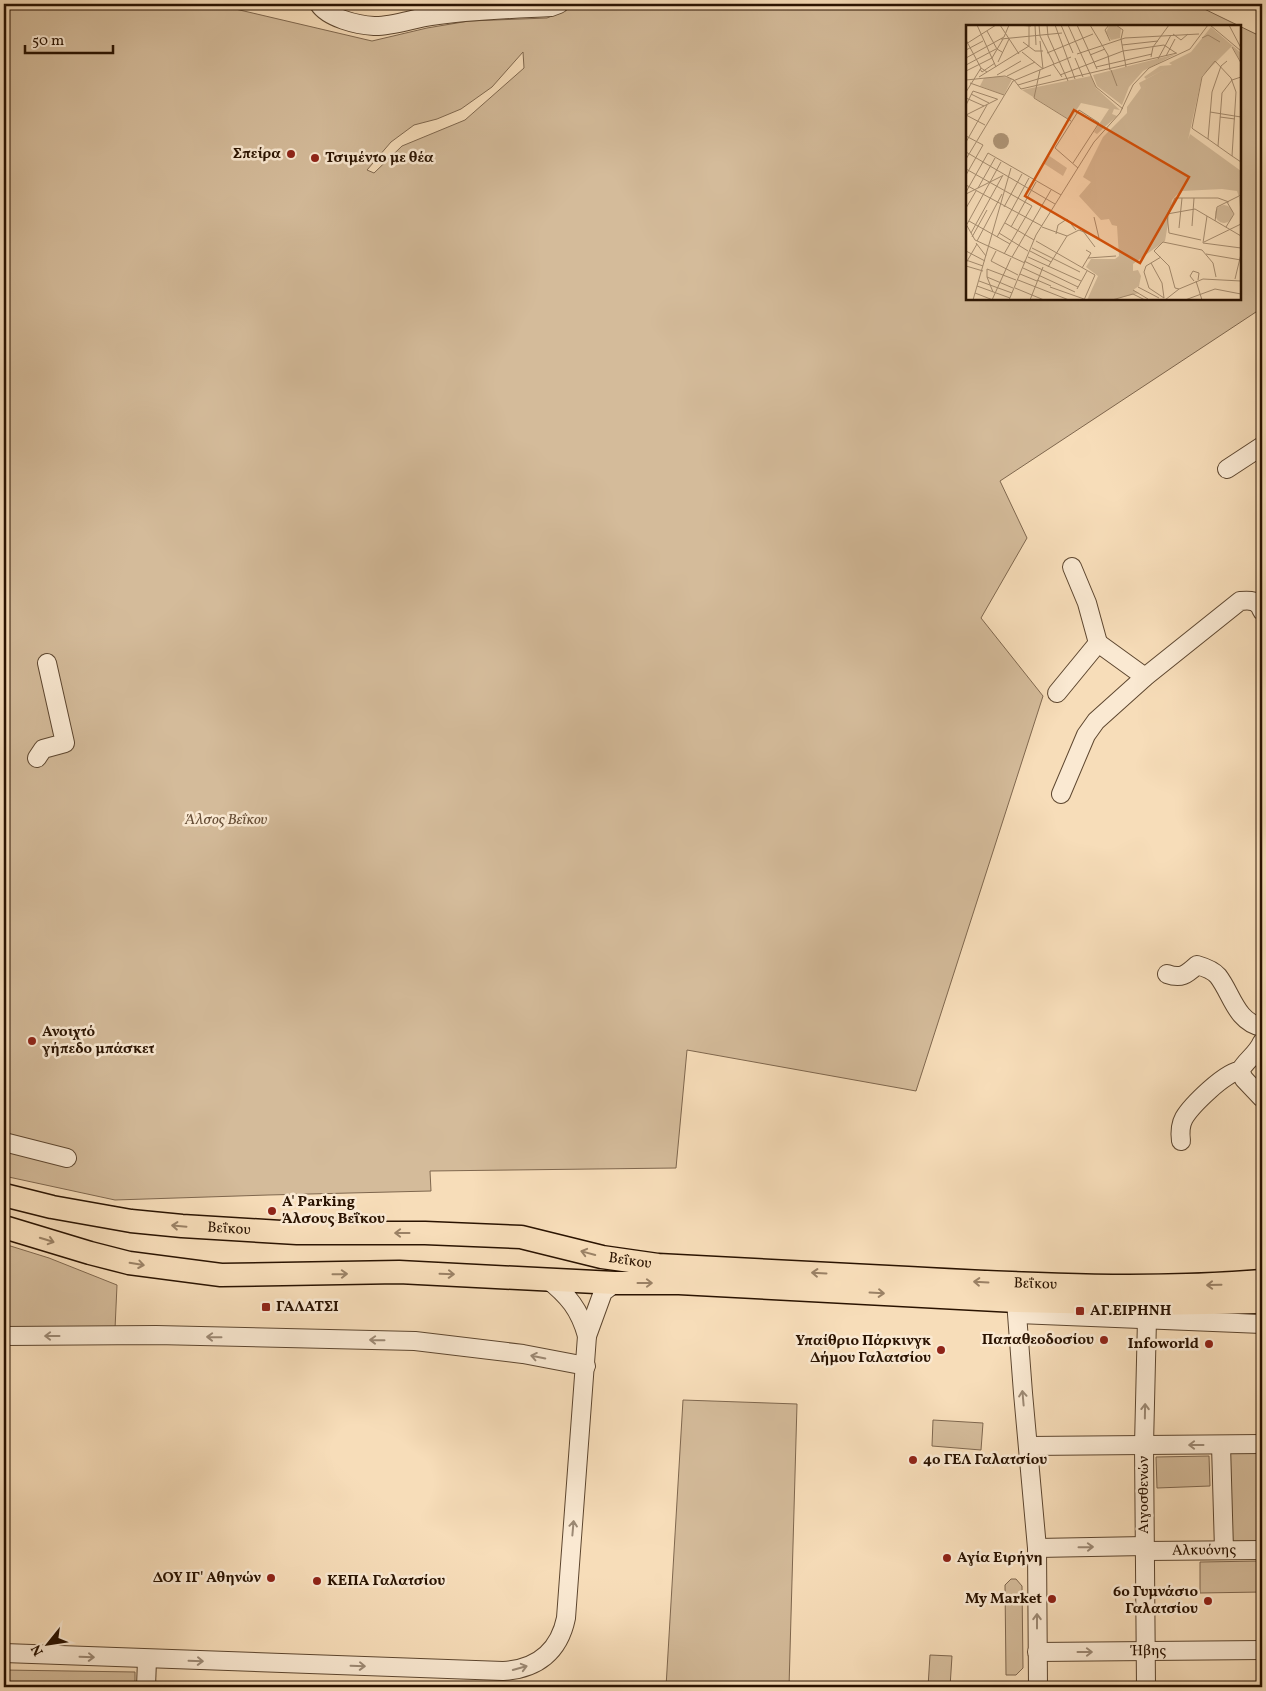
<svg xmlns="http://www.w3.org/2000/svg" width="1266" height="1691" font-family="Vollkorn,serif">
<rect width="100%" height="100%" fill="#f7ddb9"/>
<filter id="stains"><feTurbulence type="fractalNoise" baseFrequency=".004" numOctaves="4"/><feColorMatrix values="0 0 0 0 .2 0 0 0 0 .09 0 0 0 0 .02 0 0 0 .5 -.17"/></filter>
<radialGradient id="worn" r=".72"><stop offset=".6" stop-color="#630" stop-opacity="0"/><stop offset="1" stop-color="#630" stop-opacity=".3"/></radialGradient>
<path fill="#d4bb9a" stroke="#7f674e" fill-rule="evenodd" d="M 4,4 L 214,4 L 372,41 L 427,28 L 469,21 L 547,18 L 580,4 L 1194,4 L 1262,37 L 1262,308 L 1000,481 L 1027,538 L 981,618 L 1043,696 L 916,1091 L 687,1050 L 676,1168 L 430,1171 L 431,1191 L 268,1195 L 115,1200 L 4,1176 ZM 967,26 L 1240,26 L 1240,299 L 967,299 ZM 523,52 L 524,68 L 465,120 L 402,146 L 374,173 L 367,170 L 391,142 L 414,125 L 437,119 L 461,109 L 492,87 Z
M 4,1244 L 49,1258 L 117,1285 L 115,1329 L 4,1330 Z
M 683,1400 L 797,1404 L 789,1687 L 666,1687 Z
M 933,1420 L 983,1423 L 981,1450 L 932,1446 Z
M 1262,1451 L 1262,1543 L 1228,1545 L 1226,1452 Z
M 1209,1456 L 1210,1486 L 1157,1488 L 1156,1457 Z
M 1262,1561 L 1262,1592 L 1200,1593 L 1200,1562 Z
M 1011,1579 L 1016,1579 L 1022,1586 L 1023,1668 L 1016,1675 L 1006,1675 L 1005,1585 Z
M 930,1655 L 952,1656 L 950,1687 L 928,1687 Z
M 4,1670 L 135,1672 L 135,1687 L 4,1687 Z"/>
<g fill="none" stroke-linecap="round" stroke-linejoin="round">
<g stroke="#5d462f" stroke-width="20">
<g id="minor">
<path d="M 319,4 C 328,18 357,25 374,26 C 389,27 416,18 431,16 C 471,10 511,9 551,7 L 559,4"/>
<path d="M 1227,469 L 1262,446"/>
<path d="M 1072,567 L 1087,603 L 1098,643"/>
<path d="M 1057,693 L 1098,643 L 1145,677"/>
<path d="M 37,758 L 43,749 L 65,743 L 47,663"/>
<path d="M 1061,794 L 1086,735 L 1096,721 L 1145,677 L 1240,601 C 1251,600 1258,600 1262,611"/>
<path d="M 1167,974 C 1181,979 1186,975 1197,965 C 1204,967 1213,970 1218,976 C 1232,994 1236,1022 1262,1027"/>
<path d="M 1262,1042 C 1257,1054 1246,1060 1240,1071 L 1244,1079 L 1262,1098"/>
<path d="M 1181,1141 C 1180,1133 1180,1125 1184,1118 C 1191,1106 1226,1071 1240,1071"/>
<path d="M 4,1142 L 67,1158"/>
<path d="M 547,1279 C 568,1295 580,1310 587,1336"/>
<path d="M 1016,1301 L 1023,1393 L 1037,1548 L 1038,1687"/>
<path d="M 1018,1314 L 1262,1324"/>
<path d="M 4,1336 L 156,1335 L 415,1341 L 523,1354 L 586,1366"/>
<path d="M 1221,1445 L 1224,1550"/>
<path d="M 1028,1446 L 1262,1444"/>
<path d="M 1037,1548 L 1145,1546"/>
<path id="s1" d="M 1145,1551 L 1262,1550"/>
<path id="s2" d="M 1037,1652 L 1262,1650"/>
<path d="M 4,1653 L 503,1671 C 537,1669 559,1652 566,1618 L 587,1336 L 603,1292 L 615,1283"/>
<path d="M 146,1687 L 147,1660"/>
<path d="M 1146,1687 L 1144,1445 L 1147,1319 L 1151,1304"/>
</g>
</g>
<g stroke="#2a1301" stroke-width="25">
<g id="major">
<path id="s3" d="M 4,1195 L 52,1207 L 131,1221 L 182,1226 L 297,1233 L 425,1233 L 521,1237 L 602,1257 L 658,1265 C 748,1270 837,1274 926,1279 C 1038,1285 1151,1290 1262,1281"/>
<path d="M 4,1227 L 90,1253 L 129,1263 L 221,1275 L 399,1272 L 615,1283 L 679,1283 L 1016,1301 L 1151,1304 L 1262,1302"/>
</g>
</g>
<use href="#minor" stroke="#fae9d2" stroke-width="18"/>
<use href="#major" stroke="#f7ddb9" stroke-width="22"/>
</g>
<defs><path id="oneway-shaft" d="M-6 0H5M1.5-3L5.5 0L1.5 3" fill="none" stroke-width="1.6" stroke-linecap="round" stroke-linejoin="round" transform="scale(1.25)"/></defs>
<g stroke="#9b8266">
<use href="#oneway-shaft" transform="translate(179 1226) rotate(-175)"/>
<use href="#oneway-shaft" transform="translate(402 1233) rotate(-180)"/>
<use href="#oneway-shaft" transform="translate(47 1240) rotate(17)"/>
<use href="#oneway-shaft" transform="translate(588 1253) rotate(-165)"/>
<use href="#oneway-shaft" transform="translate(137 1264) rotate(9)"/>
<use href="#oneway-shaft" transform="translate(819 1273) rotate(-177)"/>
<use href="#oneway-shaft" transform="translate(340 1274) rotate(-1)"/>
<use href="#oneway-shaft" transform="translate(447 1274) rotate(2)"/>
<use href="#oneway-shaft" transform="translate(981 1282) rotate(-177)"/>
<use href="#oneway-shaft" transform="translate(645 1283)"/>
<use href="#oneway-shaft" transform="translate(1214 1285) rotate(179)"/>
<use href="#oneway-shaft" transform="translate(877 1293) rotate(3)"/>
</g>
<g stroke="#9c8974">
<use href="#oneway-shaft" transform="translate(52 1336) rotate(180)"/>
<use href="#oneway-shaft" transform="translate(214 1337) rotate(-179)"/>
<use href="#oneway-shaft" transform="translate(377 1340) rotate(-179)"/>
<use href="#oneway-shaft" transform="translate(538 1357) rotate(-169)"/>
<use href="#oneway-shaft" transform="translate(1023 1398) rotate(-95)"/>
<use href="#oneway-shaft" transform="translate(1145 1411) rotate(-89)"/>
<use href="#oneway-shaft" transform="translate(1196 1445) rotate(180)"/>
<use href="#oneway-shaft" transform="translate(573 1528) rotate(-85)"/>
<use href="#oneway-shaft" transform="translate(1086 1547) rotate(-1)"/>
<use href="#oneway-shaft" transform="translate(1037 1621) rotate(-90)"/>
<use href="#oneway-shaft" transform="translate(1085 1652)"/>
<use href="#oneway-shaft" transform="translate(87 1657) rotate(2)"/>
<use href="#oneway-shaft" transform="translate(196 1661) rotate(2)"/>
<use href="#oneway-shaft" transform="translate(358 1666) rotate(2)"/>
<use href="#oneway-shaft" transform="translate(520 1668) rotate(-16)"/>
</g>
<g fill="#8f2418" stroke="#fae9d2" stroke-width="2">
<circle cx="291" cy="154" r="5"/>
<circle cx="315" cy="158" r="5"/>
<circle cx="32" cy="1041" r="5"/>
<circle cx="272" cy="1211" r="5"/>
<rect x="261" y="1302" width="10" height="10" rx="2.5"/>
<rect x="1075" y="1306" width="10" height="10" rx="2.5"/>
<circle cx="1104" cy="1340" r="5"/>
<circle cx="1209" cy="1344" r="5"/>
<circle cx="941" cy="1350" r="5"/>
<circle cx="913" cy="1460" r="5"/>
<circle cx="947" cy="1558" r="5"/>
<circle cx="271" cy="1578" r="5"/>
<circle cx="317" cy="1581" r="5"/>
<circle cx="1052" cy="1599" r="5"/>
<circle cx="1208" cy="1601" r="5"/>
</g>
<g text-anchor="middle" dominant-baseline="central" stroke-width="5" stroke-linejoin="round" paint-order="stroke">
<g font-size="15" font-weight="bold" fill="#2a1301" stroke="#fae9d2" text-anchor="start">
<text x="281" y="154" text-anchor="end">Σπείρα</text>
<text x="325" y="158">Τσιμέντο με θέα</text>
<text x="42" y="1032">Ανοιχτό<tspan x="42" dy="17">γήπεδο μπάσκετ</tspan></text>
<text x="282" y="1202">Α' Parking<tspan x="282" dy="17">Άλσους Βεΐκου</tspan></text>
<text x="276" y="1307">ΓΑΛΑΤΣΙ</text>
<text x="1090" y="1311">ΑΓ.ΕΙΡΗΝΗ</text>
<text x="1094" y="1340" text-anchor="end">Παπαθεοδοσίου</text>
<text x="931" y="1341" text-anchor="end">Υπαίθριο Πάρκινγκ<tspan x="931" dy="17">Δήμου Γαλατσίου</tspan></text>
<text x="1199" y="1344" text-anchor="end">Infoworld</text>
<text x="923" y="1460">4ο ΓΕΛ Γαλατσίου</text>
<text x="957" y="1558">Αγία Ειρήνη</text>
<text x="261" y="1578" text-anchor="end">ΔΟΥ ΙΓ' Αθηνών</text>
<text x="327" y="1581">ΚΕΠΑ Γαλατσίου</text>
<text x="1198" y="1592" text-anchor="end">6ο Γυμνάσιο<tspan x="1198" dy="17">Γαλατσίου</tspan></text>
<text x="1042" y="1599" text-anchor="end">My Market</text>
</g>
<g font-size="15" font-style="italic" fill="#664e37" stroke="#fae9d2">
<text x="226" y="820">Άλσος Βεΐκου</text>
</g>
<g font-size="15" fill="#2a1301" stroke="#fae9d2">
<text stroke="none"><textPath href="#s3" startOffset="228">Βεΐκου</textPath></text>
<text stroke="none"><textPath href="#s3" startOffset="632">Βεΐκου</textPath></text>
<text stroke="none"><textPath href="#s3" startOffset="1038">Βεΐκου</textPath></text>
<text transform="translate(1144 1495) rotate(-90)">Αιγοσθενών</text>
<text stroke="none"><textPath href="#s1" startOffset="59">Αλκυόνης</textPath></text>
<text stroke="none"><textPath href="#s2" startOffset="112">Ήβης</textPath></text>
</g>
</g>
<g transform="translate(966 25)">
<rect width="275" height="275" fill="#f7ddb9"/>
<path d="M 147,0 L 155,3 L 154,13 L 145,15 L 140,7 L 143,1 ZM 245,2 L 275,28 L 275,37 L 266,21 L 236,51 L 222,115 L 224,109 L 275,146 L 275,169 L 273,172 L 271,166 L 256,164 L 216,166 L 217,163 L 206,175 L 199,216 L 167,239 L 167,246 L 172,245 L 175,251 L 173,261 L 167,265 L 173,268 L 145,275 L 121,275 L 132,251 L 120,242 L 125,234 L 149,234 L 153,231 L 151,201 L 146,200 L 143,194 L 135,195 L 113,171 L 125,157 L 117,152 L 137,112 L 161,88 L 161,82 L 175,63 L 173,58 L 203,42 L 180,54 L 178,52 L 194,41 L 206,40 L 203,38 L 225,27 ZM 210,29 L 177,46 L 163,62 L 156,80 L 131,61 L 127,50 ZM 35,51 L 46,54 L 38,70 L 14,61 L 18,53 ZM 125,51 L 130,63 L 154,85 L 148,84 L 146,89 L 151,91 L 131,109 L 128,107 L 143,84 L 115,78 L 104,95 L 56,65 ZM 82,130 L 101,143 L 97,151 L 77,138 ZM249 189a9 9 0 1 1 18 0a9 9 0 1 1-18 0Z" fill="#d4bb9a"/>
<path d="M27 116a8 8 0 1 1 16 0a8 8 0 1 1-16 0Z" fill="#b1987a"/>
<path fill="none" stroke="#a58c6f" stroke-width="1" d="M 11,0 L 30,42M 34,0 L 53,29M 50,0 L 65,1M 69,0 L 70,20M 73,0 L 74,11 L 88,39M 81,0 L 82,11 L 102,56M 89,0 L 109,54M 95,0 L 107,28M 102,0 L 130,62 L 157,84M 111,0 L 131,44M 124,0 L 142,30 L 144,45M 143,0 L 139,5 L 144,16M 150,0 L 157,5 L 155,14 L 160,42M 244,0 L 275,26M 263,0 L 275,23M 21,6 L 31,24 L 36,27M 207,9 L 215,15 L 222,9M 236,13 L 242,10 L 254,17M 35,14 L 96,8M 0,15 L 15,43 L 21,47M 74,16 L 77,44M 57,17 L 69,26 L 77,26M 0,19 L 30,0M 156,20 L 192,16M 266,22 L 275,38M 0,25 L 17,16M 56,27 L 77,44M 81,28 L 127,9M 111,29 L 159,13 L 233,9M 124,30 L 139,24M 200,31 L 209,14M 185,32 L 187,22 L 203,0M 0,33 L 38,12 L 43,0M 26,33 L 37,14M 109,33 L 117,52M 192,34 L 205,10M 32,37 L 43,14M 87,39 L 96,52M 0,40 L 30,24M 130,42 L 186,29M 14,44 L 16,47 L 29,38M 74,45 L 68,73 L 105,96M 145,45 L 151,61M 0,46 L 26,33M 31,50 L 55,36M 94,50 L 157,26 L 198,20 L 210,28M 41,51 L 69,37M 13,52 L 63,21 L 63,0M 0,55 L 39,51 L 48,55 L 55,64 L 211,28M 4,58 L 38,70M 52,60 L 85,50M 0,67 L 15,43M 5,69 L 23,78M 0,73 L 18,81M 0,80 L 7,66 L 31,74M 244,87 L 275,92M 0,90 L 32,74M 0,90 L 19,100M 254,92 L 269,94M 0,111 L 17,120 L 0,150M 242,114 L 246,67 L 255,41 L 261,36M 0,117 L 21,80M 252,121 L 256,68 L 266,55 L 275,52M 0,127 L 89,179M 266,131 L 270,67 L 265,53 L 249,36 L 236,52 L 226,103 L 227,104 L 242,114 L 266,131 L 275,137M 0,134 L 47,56 L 105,32M 107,138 L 133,98 L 113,85 L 89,123 L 112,143M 0,144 L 66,181 L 38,229M 0,160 L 76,201M 12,163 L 29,133M 0,167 L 22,128 L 95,170M 0,169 L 36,151M 274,172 L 275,192M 38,182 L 56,149M 0,183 L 10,166M 201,189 L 229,184 L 275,211M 3,196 L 44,219M 249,196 L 251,182 L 275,170M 39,198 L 68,215M 0,199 L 9,215 L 59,238M 0,201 L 35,137M 226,201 L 228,173M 45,202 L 70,157M 76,202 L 101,211 L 113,205 L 133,213 L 128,192M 260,202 L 268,189 L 261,177M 213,203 L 216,173M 117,206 L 129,222M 5,208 L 37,150M 33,208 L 62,226M 203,208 L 201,190 L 209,173 L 252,173 L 263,177M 203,208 L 235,215M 90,209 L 92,200 L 101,194 L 110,205M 6,212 L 21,185M 31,212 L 63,153M 11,216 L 36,169M 70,216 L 129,250 L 118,275M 238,217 L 275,199M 10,218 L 20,231M 237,218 L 275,223M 237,218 L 241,191M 66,223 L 114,247M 0,226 L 19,236M 30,226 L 25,236 L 52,250M 64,226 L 85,237M 240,229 L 275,235M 46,232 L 85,165M 62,232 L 115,256M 195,232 L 180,241 L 178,247 L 183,263 L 198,273M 122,233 L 150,231M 0,235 L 17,241M 58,236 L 112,262M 0,238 L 11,219M 185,238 L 196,258 L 198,273M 0,241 L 17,246M 82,242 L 101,211M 57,243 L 109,267M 116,243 L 125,228 L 120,225M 54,249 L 71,256M 21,252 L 47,263M 269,254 L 275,229M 52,255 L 103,275M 71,255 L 85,261M 13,256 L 46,268M 228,256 L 224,251 L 227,246 L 233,248 L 232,255M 230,256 L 236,275M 11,261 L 44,273M 84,262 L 118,274M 172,262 L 193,273M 49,263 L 78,275M 111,264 L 121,246M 213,264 L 209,263 L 203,241 L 188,226 L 197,217 L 236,225 L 247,238 L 250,252M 167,265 L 182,274M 27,267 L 21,252 L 21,244 L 50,255M 9,268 L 27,275M 7,275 L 45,143M 26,275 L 45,233M 43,275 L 70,210 L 128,117 L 154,88 L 167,60 L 183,43 L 224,24 L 242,0M 64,275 L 77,242M 146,275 L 167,269 L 179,275M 199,275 L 213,264 L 237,254 L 275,256M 219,275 L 249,264 L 275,269"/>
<path fill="#d5520b" fill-opacity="0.15" stroke="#d5520b" stroke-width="2.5" d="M 108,85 L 223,152 L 174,238 L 59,171 Z"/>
<rect width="275" height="275" fill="none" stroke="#2a1301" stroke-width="2.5"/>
</g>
<rect width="1266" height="1691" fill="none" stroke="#f7ddb9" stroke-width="20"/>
<rect x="5" y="5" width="1256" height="1681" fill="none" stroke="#2a1301" stroke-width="2.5"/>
<rect x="10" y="10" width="1246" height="1671" fill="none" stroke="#2a1301"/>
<g transform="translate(48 1644) rotate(240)" stroke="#fae9d2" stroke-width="4" paint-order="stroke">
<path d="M0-4L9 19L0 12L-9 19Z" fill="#2a1301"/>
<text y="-8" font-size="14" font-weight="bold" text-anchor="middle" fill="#2a1301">N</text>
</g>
<path d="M25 45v8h88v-8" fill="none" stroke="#2a1301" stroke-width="2.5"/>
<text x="32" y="45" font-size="15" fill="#2a1301" stroke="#fae9d2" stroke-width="4" paint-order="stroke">50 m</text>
<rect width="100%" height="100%" filter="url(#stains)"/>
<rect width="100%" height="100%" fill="url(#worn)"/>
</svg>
